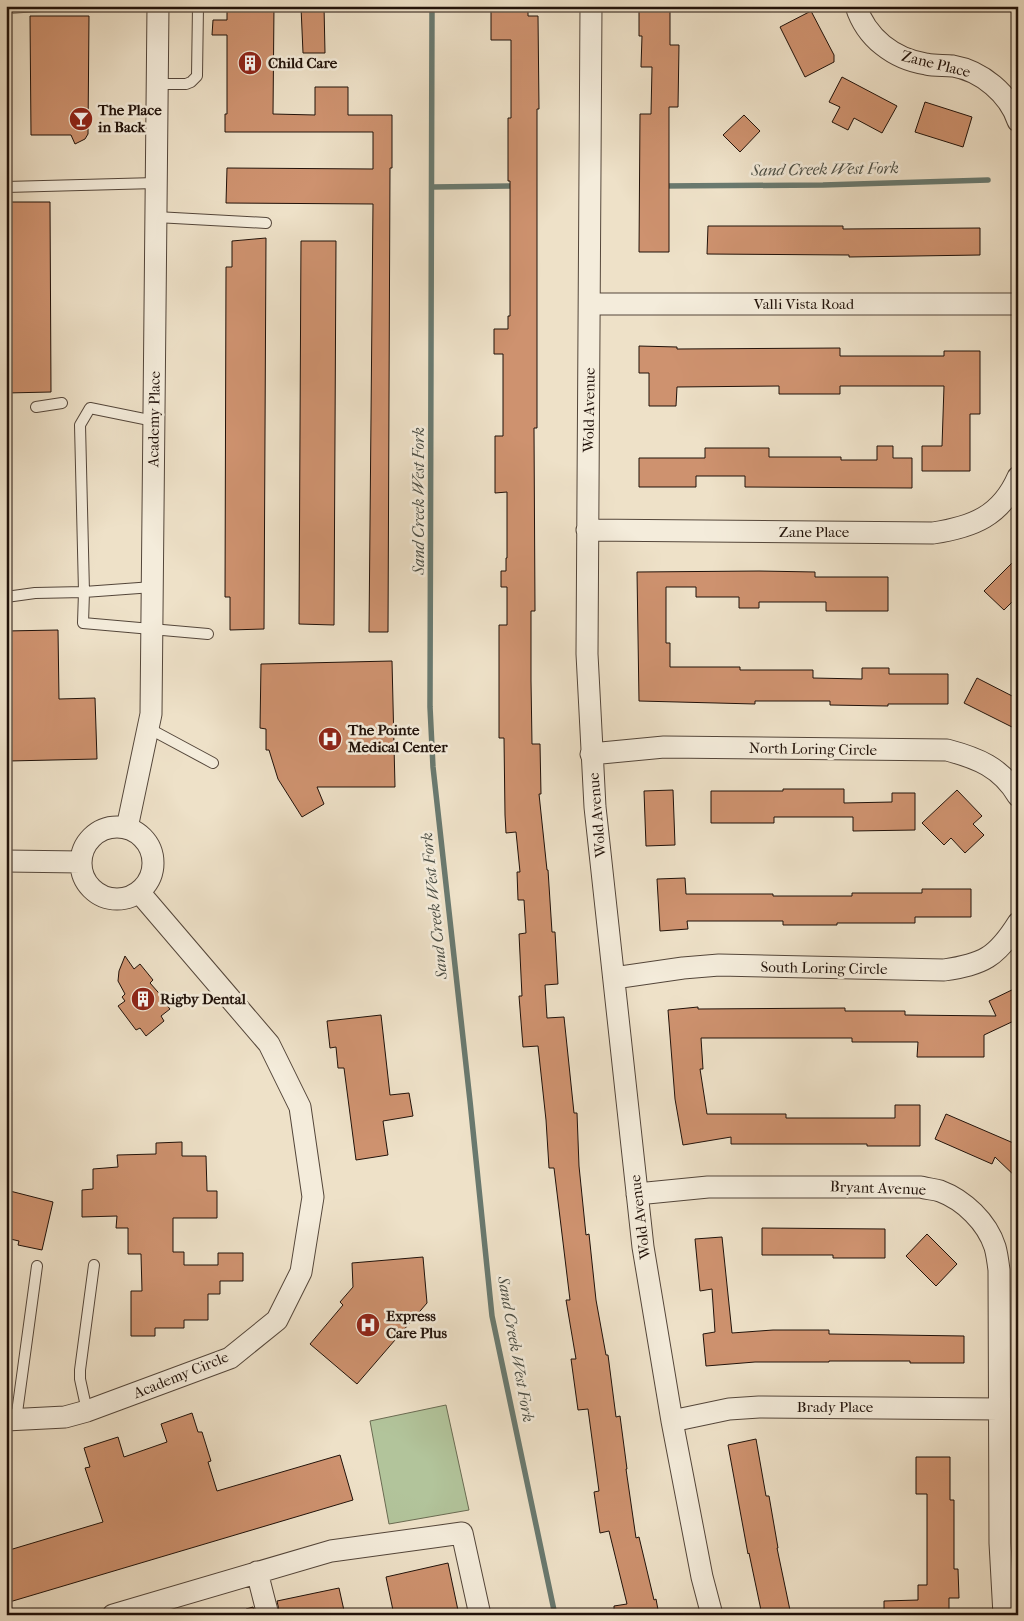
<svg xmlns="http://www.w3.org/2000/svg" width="1024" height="1621" font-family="'IM FELL French Canon',serif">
<rect width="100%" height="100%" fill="#eee1c8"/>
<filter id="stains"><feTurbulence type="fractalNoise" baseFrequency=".004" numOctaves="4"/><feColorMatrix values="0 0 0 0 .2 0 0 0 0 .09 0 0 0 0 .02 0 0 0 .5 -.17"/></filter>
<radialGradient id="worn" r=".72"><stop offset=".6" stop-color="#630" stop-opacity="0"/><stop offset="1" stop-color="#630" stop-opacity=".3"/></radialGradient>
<path fill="#b2c49b" stroke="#6a6b52" d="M 446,1405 L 469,1510 L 389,1524 L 370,1421 Z"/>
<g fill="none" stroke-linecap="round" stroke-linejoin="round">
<path stroke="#69796f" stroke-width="5.5" d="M 432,6 L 430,707 L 433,767 L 470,1101 L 492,1316 L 555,1615
M 662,186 L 823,185 L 988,180
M 432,187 L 516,186"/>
</g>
<path fill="#ce926f" stroke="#21120a" d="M 227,6 L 274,6 L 273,114 L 315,115 L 315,87 L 348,87 L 348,115 L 392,115 L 392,168 L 390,168 L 388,632 L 369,632 L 373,204 L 226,203 L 227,168 L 373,169 L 373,132 L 225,132 L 225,114 L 227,114 L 227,35 L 212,35 L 213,20 L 227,20 Z
M 324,6 L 325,53 L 303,53 L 301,7 Z
M 491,6 L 528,6 L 528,16 L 538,16 L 539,109 L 537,109 L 537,428 L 534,428 L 535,611 L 531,611 L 531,681 L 532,744 L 540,744 L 541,794 L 539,794 L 547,870 L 548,870 L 552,932 L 555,932 L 558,984 L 545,985 L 547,1018 L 564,1017 L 574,1113 L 577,1113 L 579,1166 L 586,1235 L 589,1234 L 596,1300 L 606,1355 L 608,1355 L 616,1417 L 620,1416 L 627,1469 L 626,1469 L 636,1538 L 639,1537 L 654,1600 L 656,1599 L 659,1615 L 614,1615 L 614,1606 L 627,1604 L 609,1531 L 600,1533 L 594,1492 L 599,1491 L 588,1409 L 578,1410 L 571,1359 L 576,1359 L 566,1300 L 570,1300 L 554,1168 L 549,1168 L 546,1120 L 538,1046 L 523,1047 L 519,996 L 522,996 L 519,934 L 526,933 L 524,900 L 518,900 L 517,872 L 520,872 L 516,832 L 506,833 L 505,815 L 504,738 L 499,738 L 499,625 L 507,625 L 507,587 L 501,587 L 501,571 L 506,571 L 506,558 L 507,558 L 507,492 L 495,493 L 495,436 L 503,436 L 503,354 L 494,354 L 494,329 L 508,329 L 508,316 L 510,316 L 510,181 L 508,181 L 508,118 L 511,118 L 511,40 L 491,40 Z
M 639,6 L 670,6 L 670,45 L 679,45 L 678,107 L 669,107 L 669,252 L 639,252 L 640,114 L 651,114 L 652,67 L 641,67 L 642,36 L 639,36 Z
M 811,11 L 834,55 L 834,62 L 805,77 L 780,27 Z
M 30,16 L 89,16 L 88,134 L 85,139 L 75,144 L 71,135 L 31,135 Z
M 842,77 L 897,106 L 882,133 L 854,118 L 848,130 L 832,122 L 840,107 L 829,102 Z
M 925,102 L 972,117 L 963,147 L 915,132 Z
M 744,115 L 760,131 L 740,152 L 723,135 Z
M 6,202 L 50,202 L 51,392 L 6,393 Z
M 708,226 L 843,226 L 843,229 L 980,228 L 980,255 L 849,257 L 849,255 L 707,254 Z
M 266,238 L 264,629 L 230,630 L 230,597 L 225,597 L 226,267 L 232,267 L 232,241 Z
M 301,241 L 336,241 L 334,625 L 299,624 Z
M 639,346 L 677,347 L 677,349 L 840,348 L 840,356 L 944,356 L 944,351 L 980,351 L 980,414 L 970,414 L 970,471 L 922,471 L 922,446 L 942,446 L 944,386 L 840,386 L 840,394 L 779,394 L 779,386 L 677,387 L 676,406 L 649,406 L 649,373 L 639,373 Z
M 877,446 L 893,446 L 893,458 L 912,458 L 912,488 L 745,487 L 745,476 L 696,476 L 696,487 L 639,487 L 639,458 L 705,458 L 705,448 L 769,448 L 769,457 L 841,457 L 841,460 L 877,460 Z
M 1018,557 L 1018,596 L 1004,610 L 984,591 Z
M 759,571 L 815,572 L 815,577 L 888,577 L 888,611 L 826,611 L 826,602 L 759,602 L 759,608 L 739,608 L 739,597 L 696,597 L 696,587 L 666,587 L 666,643 L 670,643 L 670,667 L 740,667 L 740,670 L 813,670 L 813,678 L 862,679 L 862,668 L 889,668 L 889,674 L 948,674 L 948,704 L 888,704 L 888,706 L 830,705 L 830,701 L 755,701 L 755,704 L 639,701 L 637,572 Z
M 58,630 L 59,699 L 95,698 L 97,759 L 9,761 L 6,631 Z
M 392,661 L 395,787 L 317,787 L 324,804 L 302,817 L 278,779 L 269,750 L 266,750 L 266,729 L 260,728 L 261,664 Z
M 977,678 L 1018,699 L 1018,730 L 964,703 Z
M 783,789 L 844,789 L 844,803 L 892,802 L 892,793 L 915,793 L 915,830 L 853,831 L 853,817 L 774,817 L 774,823 L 711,823 L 711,791 L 783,791 Z
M 673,790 L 675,845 L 646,846 L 644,791 Z
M 957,790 L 982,816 L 973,824 L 984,835 L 965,853 L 951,838 L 944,845 L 922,823 Z
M 685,878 L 686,894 L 773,894 L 773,896 L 852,896 L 852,893 L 922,893 L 922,889 L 971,889 L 971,917 L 915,917 L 915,923 L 837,923 L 837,925 L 783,925 L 783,921 L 687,921 L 688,929 L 660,931 L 657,879 Z
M 125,956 L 134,969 L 140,964 L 153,980 L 150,983 L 165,1000 L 163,1001 L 170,1009 L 161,1016 L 164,1021 L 146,1036 L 140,1028 L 136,1030 L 118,1006 L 125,1001 L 122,997 L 125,994 L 118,981 L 119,971 Z
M 1018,987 L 1018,1019 L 984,1035 L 984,1057 L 917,1057 L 918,1042 L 852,1042 L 852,1038 L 701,1038 L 703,1069 L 700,1069 L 707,1114 L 786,1114 L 786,1118 L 895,1118 L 895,1105 L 920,1105 L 920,1146 L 867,1146 L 867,1144 L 731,1144 L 731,1137 L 683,1145 L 675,1099 L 668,1010 L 698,1007 L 698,1009 L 845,1008 L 845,1011 L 905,1011 L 905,1015 L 996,1016 L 989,1001 Z
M 381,1015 L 390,1095 L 409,1093 L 413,1116 L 383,1121 L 388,1155 L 356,1160 L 344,1068 L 338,1068 L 336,1047 L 330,1048 L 327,1021 Z
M 946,1114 L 1018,1145 L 1018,1179 L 995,1157 L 992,1164 L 935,1139 Z
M 182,1142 L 182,1156 L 206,1156 L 207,1191 L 217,1191 L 217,1218 L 173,1218 L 173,1252 L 184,1252 L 184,1265 L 218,1265 L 218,1253 L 243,1253 L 243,1281 L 220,1281 L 220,1294 L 208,1294 L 208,1320 L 184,1320 L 184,1328 L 155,1328 L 155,1336 L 131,1336 L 131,1291 L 142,1291 L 141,1254 L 128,1254 L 128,1228 L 116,1228 L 117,1216 L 82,1217 L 82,1190 L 93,1189 L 93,1169 L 118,1167 L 117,1155 L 156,1154 L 156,1143 Z
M 6,1190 L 53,1202 L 42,1250 L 18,1245 L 19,1241 L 6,1238 Z
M 762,1228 L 885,1229 L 885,1258 L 833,1258 L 833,1255 L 762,1255 Z
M 927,1234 L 957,1264 L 936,1286 L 906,1256 Z
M 722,1237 L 732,1333 L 773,1330 L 829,1330 L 829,1334 L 964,1336 L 964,1363 L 910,1363 L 910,1361 L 829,1361 L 829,1362 L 755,1362 L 706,1366 L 703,1334 L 715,1332 L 712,1289 L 700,1291 L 695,1239 Z
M 423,1257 L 427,1303 L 357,1384 L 310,1344 L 343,1305 L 340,1302 L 353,1287 L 352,1263 Z
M 192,1413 L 198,1432 L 202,1432 L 211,1461 L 208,1462 L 217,1491 L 340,1455 L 353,1500 L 6,1603 L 6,1551 L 103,1522 L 85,1468 L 90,1467 L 84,1448 L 118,1437 L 124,1457 L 167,1442 L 161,1424 Z
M 756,1439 L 766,1496 L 769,1496 L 778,1548 L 777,1548 L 791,1615 L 762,1615 L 749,1553 L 748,1554 L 728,1445 Z
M 916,1457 L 950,1457 L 950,1500 L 954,1500 L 954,1569 L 958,1569 L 959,1598 L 949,1598 L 949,1615 L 884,1615 L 884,1601 L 918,1600 L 918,1585 L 927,1585 L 927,1494 L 916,1494 Z
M 448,1563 L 459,1615 L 394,1615 L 386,1577 Z
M 339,1588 L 345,1615 L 280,1615 L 277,1601 Z
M 253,1607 L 255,1615 L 247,1615 L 246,1609 Z"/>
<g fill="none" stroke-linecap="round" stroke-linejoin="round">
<g stroke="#54463a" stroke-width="12">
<path id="service" d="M 6,8 L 40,6
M 157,84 L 186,84 L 191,82 L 197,76 L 198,6
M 6,187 L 156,183
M 156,217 L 266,223
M 36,407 L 62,403
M 153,587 L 84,592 L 80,425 L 90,408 L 154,421
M 6,597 L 35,593 L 84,592 L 83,623 L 208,634
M 148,728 L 213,763
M 87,1411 L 80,1379 L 80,1370 L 94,1265
M 16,1420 L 37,1266"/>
</g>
<g stroke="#54463a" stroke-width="23">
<path id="minor" d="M 591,6 L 587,654 L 595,807 L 643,1247 L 672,1421 L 702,1577 L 712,1615
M 856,6 C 866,38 894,59 926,64 C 935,66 944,65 953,66 C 982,71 1009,94 1018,121
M 590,304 L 1018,304
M 587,530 L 933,533 C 973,527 1001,516 1018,477
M 591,754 L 664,747 L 947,750 C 977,758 1001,767 1018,796
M81 863a36 36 0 1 1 72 0a36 36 0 1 1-72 0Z
M 127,828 L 151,714 L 158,6
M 6,861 L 81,862
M 614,978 L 683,968 L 719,965 L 944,970 C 983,964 996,958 1018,923
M 637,1194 L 708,1187 L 921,1187 C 927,1189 934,1189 940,1191 C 964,1200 987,1222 995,1247 C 997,1254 998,1262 999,1270 L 1000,1543 L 1004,1615
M 6,1420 L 65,1417 L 87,1411 L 230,1358 L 277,1320 L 301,1272 L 313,1197 L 300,1107 L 269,1044 L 139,892
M 672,1421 L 729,1409 L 759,1407 L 999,1409
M 257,1572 L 268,1615
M 113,1615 L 331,1551 L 462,1533 L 480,1615"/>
</g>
<use href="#service" stroke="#f4ecdb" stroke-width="10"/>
<use href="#minor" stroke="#f4ecdb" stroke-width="21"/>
</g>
<defs>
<g id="building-disc" transform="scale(1.25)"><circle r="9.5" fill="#8f2418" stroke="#f4ecdb"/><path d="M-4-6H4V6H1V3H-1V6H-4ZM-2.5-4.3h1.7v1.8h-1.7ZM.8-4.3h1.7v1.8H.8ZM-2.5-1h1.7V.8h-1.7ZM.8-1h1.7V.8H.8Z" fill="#fff"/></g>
<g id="bar-disc" transform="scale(1.25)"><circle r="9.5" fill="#8f2418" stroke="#f4ecdb"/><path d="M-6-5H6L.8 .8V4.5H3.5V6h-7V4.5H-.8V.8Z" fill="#fff"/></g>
<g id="hospital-disc" transform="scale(1.25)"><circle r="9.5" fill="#8f2418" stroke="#f4ecdb"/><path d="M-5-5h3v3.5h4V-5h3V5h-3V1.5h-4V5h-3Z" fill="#fff"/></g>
</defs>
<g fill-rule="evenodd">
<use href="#building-disc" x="250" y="63"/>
<use href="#bar-disc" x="81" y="119"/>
<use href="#hospital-disc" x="330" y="739"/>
<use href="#building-disc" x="143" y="999"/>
<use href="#hospital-disc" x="368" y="1325"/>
</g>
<g text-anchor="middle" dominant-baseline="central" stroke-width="5" stroke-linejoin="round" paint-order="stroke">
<g font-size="15" font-weight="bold" fill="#21120a" stroke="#f4ecdb" text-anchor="start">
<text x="268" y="63">Child Care</text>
<text x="98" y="110">The Place<tspan x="98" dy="17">in Back</tspan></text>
<text x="348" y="730">The Pointe<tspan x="348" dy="17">Medical Center</tspan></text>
<text x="160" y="999">Rigby Dental</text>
<text x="386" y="1316">Express<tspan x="386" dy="17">Care Plus</tspan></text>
</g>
<g font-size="15" fill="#21120a" stroke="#f4ecdb">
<text transform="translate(936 64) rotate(14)">Zane Place</text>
<text x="804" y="304">Valli Vista Road</text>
<text transform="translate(589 410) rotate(-89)">Wold Avenue</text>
<text transform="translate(154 419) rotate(-89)">Academy Place</text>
<text x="814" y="532">Zane Place</text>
<text transform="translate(813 749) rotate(1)">North Loring Circle</text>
<text transform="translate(597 815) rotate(-95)">Wold Avenue</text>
<text transform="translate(824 968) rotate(1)">South Loring Circle</text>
<text transform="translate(878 1188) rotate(2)">Bryant Avenue</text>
<text transform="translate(640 1217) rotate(-97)">Wold Avenue</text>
<text transform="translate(181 1375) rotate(-22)">Academy Circle</text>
<text x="835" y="1407">Brady Place</text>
</g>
<g font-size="16" font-style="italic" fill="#4b4e45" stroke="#f4ecdb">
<text transform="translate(825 169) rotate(-1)">Sand Creek West Fork</text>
<text transform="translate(418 501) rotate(-90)">Sand Creek West Fork</text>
<text transform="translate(434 906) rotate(-96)">Sand Creek West Fork</text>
<text transform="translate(516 1349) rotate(80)">Sand Creek West Fork</text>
</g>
</g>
<rect width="1024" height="1621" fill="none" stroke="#eee1c8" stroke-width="25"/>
<rect x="8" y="8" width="1009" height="1606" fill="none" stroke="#21120a" stroke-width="2.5"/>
<rect x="12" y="12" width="999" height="1596" fill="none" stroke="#21120a"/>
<rect width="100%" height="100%" filter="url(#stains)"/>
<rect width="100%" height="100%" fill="url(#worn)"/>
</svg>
